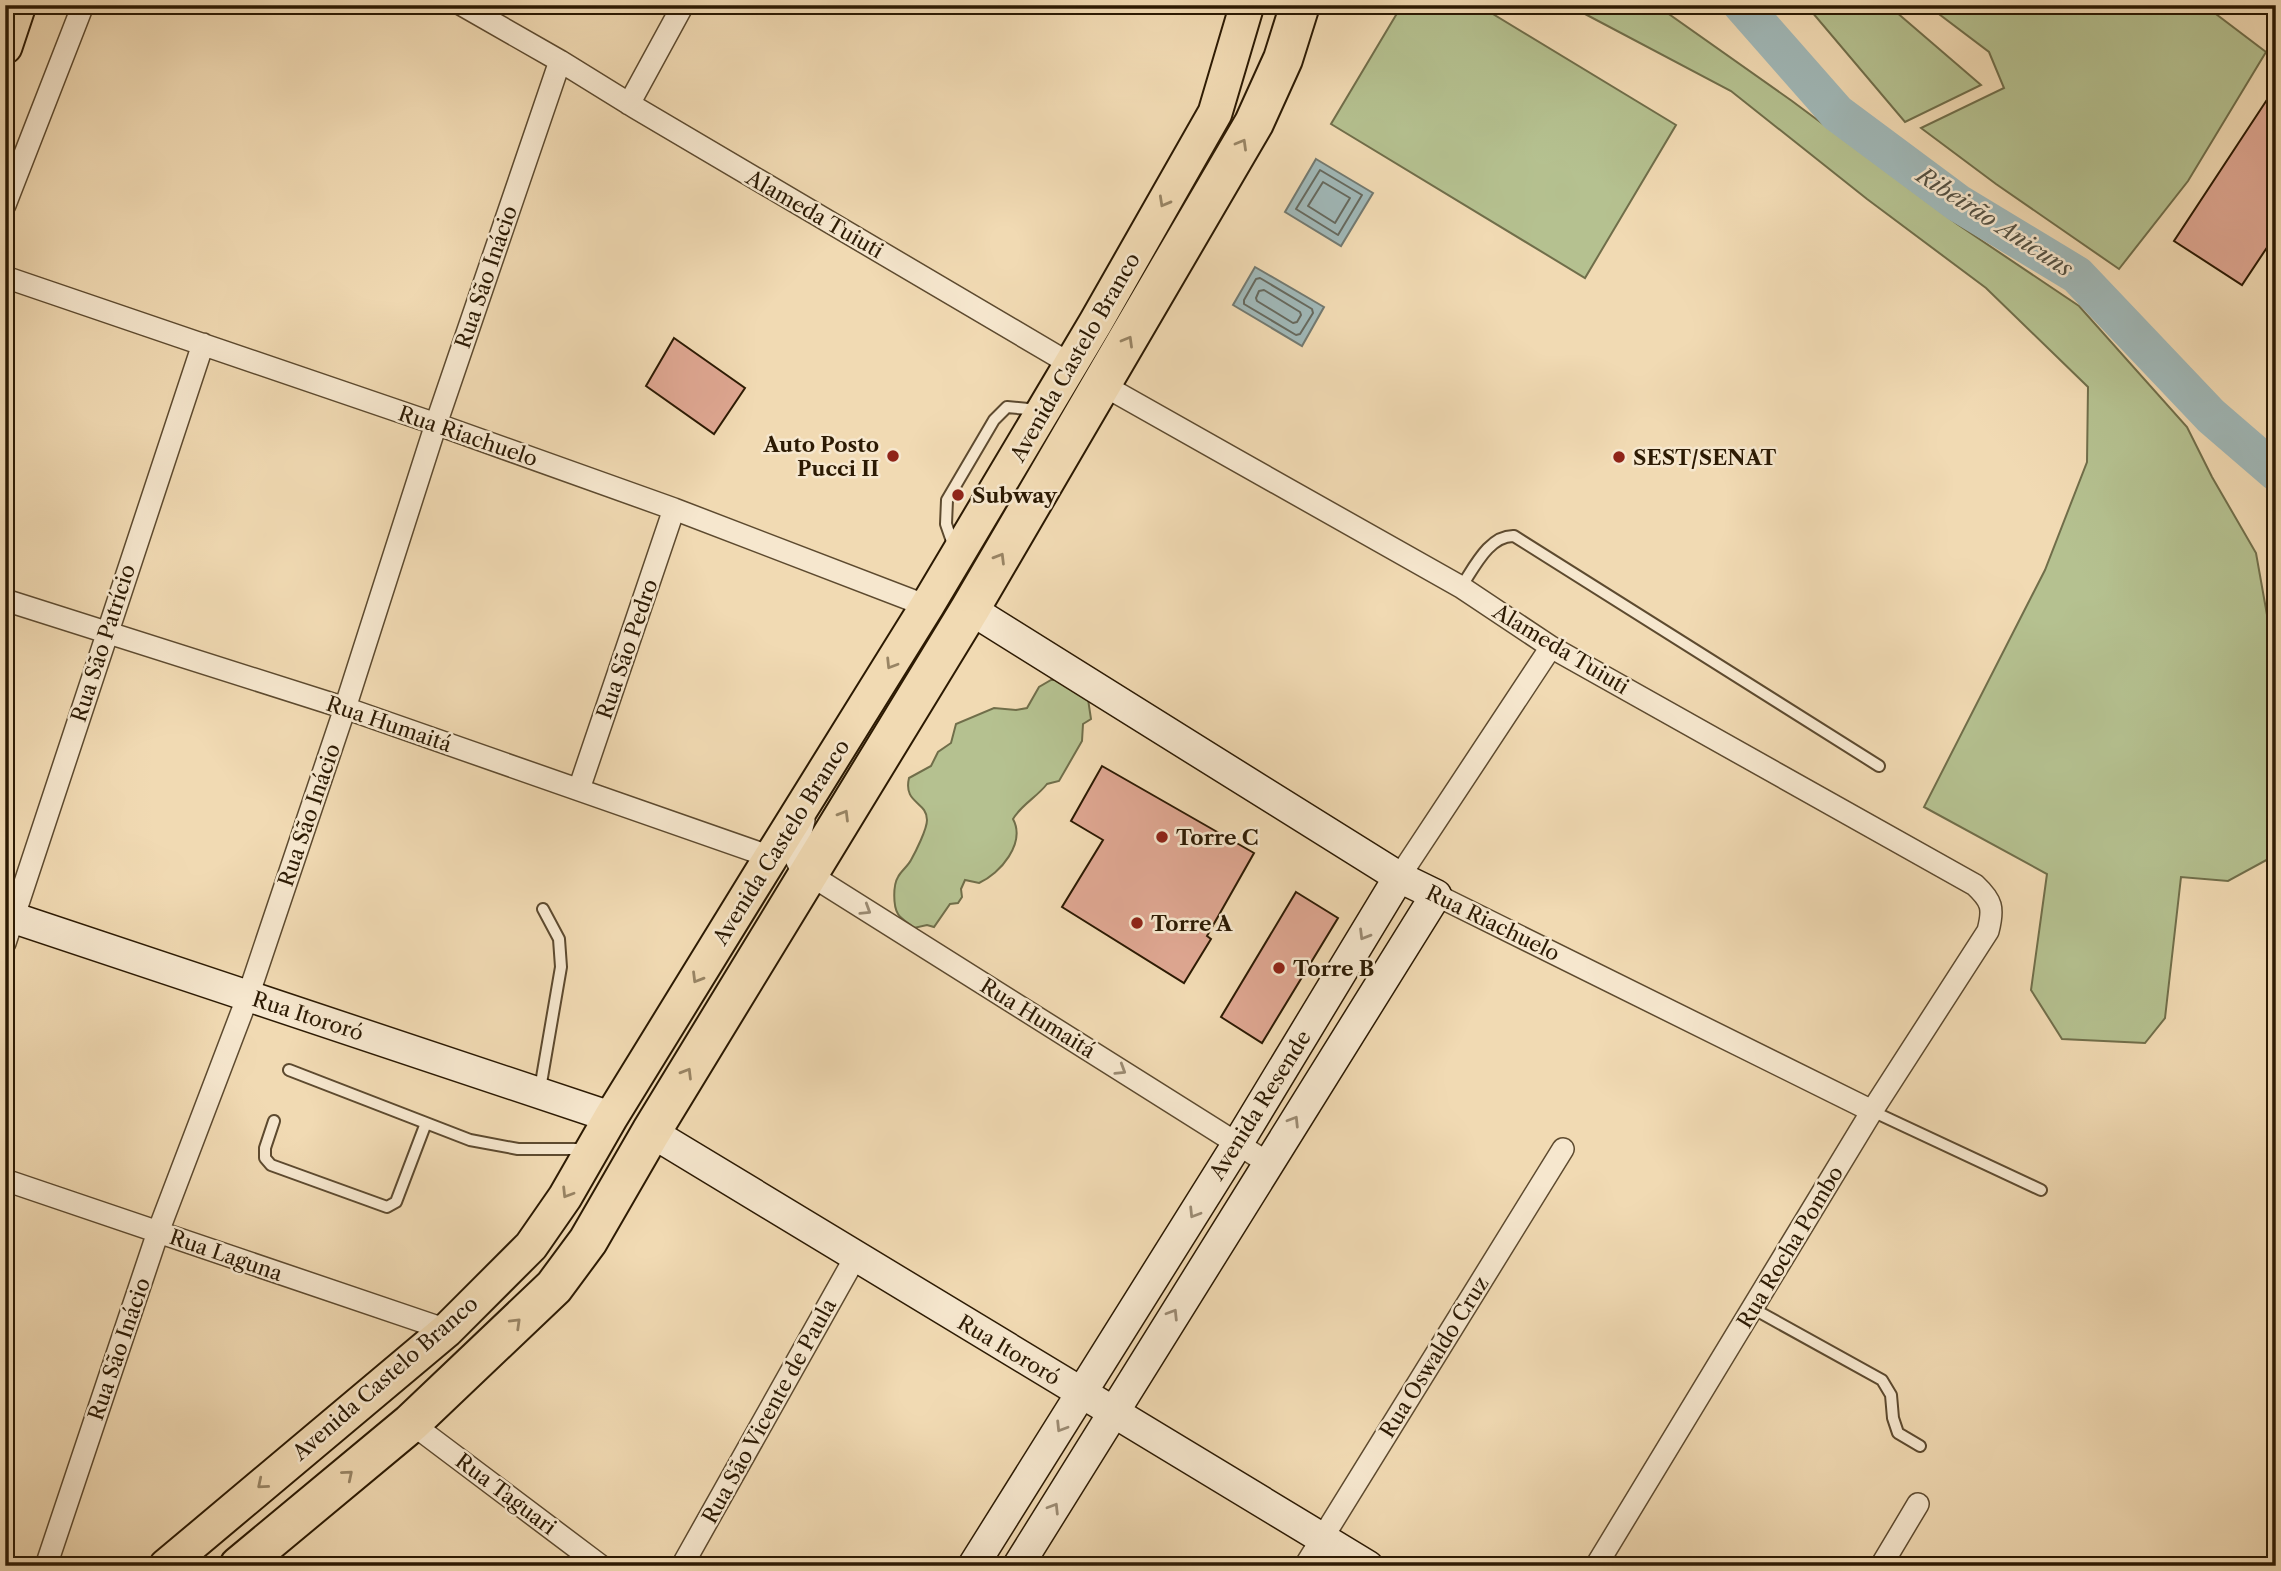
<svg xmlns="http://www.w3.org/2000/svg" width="2281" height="1571" font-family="'Libre Caslon Text',serif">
<rect width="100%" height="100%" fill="#f1dab3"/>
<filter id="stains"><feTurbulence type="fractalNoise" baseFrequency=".00286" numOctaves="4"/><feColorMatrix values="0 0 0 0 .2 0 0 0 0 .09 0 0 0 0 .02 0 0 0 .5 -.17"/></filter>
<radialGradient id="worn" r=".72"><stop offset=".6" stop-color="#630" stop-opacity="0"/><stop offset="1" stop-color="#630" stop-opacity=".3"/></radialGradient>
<path fill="#b5c190" stroke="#706e4a" stroke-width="2" d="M 1402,5 L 1478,5 L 1676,125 L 1585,278 L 1331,124 Z
M 1568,5 L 1656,5 L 1792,101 L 1957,224 L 2079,306 L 2187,427 L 2212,477 L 2256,553 L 2269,626 L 2276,634 L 2276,842 L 2272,857 L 2228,881 L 2181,877 L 2165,1018 L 2145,1043 L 2062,1039 L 2031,990 L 2047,874 L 1924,807 L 2045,570 L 2087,462 L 2088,387 L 1986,288 L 1867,199 L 1731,91 Z
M 1806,5 L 1888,5 L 1981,85 L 1905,122 Z
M 1927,5 L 2204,5 L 2266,52 L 2188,181 L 2119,269 L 1996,184 L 1921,128 L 2004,88 L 1989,52 Z
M 1051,680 L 1061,680 L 1088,699 L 1091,719 L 1083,724 L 1082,741 L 1059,781 L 1047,784 C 1036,798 1022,804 1013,819 C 1026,843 1000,874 979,883 L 965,880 L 961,889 L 962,897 L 958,903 L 950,904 L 934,927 L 927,925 L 914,928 C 910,924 901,919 898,914 C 893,906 893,885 898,877 C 901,871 908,866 911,860 C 916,851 927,829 927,820 C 927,801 903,804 909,778 L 931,766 L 938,752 L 951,743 L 956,724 L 994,708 L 1016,710 L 1027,708 L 1039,687 Z"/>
<path fill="#a0b8b8" stroke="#727970" stroke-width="2" d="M 1316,159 L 1373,193 L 1341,246 L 1285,212 Z
M 1255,267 L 1324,307 L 1302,346 L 1233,305 Z"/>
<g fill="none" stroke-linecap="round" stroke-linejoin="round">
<path stroke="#66695e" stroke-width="2" d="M 1320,170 L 1362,195 L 1338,235 L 1296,209 Z
M 1323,182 L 1350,198 L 1335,223 L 1308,206 Z
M 1260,278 L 1312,309 L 1313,313 L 1300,334 L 1296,335 L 1244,304 L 1244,300 L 1256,279 Z
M 1264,290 L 1300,312 L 1301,315 L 1297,322 L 1293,323 L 1257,301 L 1256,298 L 1259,291 Z"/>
<path stroke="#a0b8b8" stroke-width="38" d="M 1742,5 L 1837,113 L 1958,203 L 2077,275 L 2211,416 L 2276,472"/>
</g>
<path fill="#dfa792" stroke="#2c1a03" stroke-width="2" d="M 2276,86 L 2276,234 L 2242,285 L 2174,241 Z
M 674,338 L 745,388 L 714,434 L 646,386 Z
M 1102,766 L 1254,853 L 1207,936 L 1211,939 L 1184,983 L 1062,907 L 1103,840 L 1071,821 Z
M 1296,892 L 1338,918 L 1262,1043 L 1221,1017 Z"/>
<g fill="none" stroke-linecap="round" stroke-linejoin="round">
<g stroke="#5d4a2f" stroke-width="14">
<path id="lane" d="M 954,547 L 946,524 L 947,500 L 994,420 L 1007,407 L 1038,410
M 1461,587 C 1474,568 1489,535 1514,536 L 1879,766
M 289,1070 L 470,1140 L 518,1149 L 586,1149
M 540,1089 L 561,967 L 559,939 L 543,909
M 1872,1111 L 2041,1190
M 274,1121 L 265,1148 L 265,1158 L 271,1165 L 387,1207 L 396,1202 L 426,1123
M 1752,1308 L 1882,1380 L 1891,1395 L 1893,1418 L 1898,1433 L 1920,1446"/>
</g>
<g stroke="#5d4a2f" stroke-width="24">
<path id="street" d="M 462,5 L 560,61 L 636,108 L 1072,365
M 629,104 L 683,5
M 5,205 L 83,5
M 5,277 L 436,424 L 674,509 L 927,606
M 1103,385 L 1461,587 L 1551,647 L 1975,885 C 1992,901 1994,908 1988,931 L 1872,1111 L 1596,1566
M 5,600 L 345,708 L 771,857
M 579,789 L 674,509
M 804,820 L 795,857 L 801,869 L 1268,1163
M 1399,877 L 1551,647
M 1436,895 L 1872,1111
M 5,943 L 203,344
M 5,1180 L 447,1330
M 411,1423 L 601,1566
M 46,1566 L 158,1232 L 248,996 L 345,708 L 436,424 L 560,61
M 682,1566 L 856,1256
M 1305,1566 L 1563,1149
M 1881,1566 L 1918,1504"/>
</g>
<g stroke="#2c1a03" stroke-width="33">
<path id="secondary" d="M 970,609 L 1399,877 L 1436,895 L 1018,1566
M 5,915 L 611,1117
M 651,1132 L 1368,1566
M 973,1566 L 1238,1143 L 1399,877"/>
</g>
<g stroke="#2c1a03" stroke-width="37">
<path id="primary" d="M 5,47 L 19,5
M 166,1566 L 447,1330 L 531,1246 L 565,1197 L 611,1117 L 771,857 L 927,606 L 1096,322 L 1215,113 L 1247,5"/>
</g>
<g stroke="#2c1a03" stroke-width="42">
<path id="highway" d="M 239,1566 L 411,1423 L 554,1287 L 588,1241 L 651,1132 L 970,609 L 1254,123 L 1283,59 L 1300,5"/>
</g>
<use href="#lane" stroke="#f6e7ce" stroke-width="10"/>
<use href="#street" stroke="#f6e7ce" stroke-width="21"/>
<use href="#secondary" stroke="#f6e7ce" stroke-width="30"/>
<use href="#primary" stroke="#f1dab3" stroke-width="33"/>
<use href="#highway" stroke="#f1dab3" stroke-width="38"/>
</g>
<defs><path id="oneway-chevron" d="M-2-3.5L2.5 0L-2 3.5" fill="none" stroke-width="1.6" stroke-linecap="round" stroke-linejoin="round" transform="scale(1.75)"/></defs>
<g stroke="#988464">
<use href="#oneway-chevron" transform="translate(1242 144) rotate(-60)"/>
<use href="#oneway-chevron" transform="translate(1164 202) rotate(119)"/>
<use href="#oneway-chevron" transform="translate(1128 341) rotate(-60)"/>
<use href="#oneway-chevron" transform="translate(1000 558) rotate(-59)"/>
<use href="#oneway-chevron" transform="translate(891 664) rotate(122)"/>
<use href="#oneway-chevron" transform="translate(844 815) rotate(-59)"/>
<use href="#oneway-chevron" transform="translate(697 978) rotate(121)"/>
<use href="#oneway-chevron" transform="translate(687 1073) rotate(-59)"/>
<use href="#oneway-chevron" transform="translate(567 1193) rotate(122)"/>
<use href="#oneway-chevron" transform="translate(516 1323) rotate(-44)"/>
<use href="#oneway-chevron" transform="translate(348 1475) rotate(-40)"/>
<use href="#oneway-chevron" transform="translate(262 1484) rotate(140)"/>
</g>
<g stroke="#9b8b73">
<use href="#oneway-chevron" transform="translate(866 910) rotate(32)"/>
<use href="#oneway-chevron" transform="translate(1364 935) rotate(121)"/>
<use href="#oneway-chevron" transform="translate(1121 1070) rotate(32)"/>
<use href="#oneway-chevron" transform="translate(1294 1121) rotate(-58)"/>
<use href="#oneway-chevron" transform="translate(1194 1213) rotate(122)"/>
<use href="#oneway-chevron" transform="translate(1173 1314) rotate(-58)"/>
<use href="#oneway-chevron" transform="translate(1061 1427) rotate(122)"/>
<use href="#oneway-chevron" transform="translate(1054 1508) rotate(-58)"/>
</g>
<g fill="#8f2418" stroke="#f6e7ce" stroke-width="2.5">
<circle cx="893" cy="456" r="7"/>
<circle cx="1619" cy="457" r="7"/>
<circle cx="958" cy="495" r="7"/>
<circle cx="1162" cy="837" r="7"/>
<circle cx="1137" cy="923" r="7"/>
<circle cx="1279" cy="968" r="7"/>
</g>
<g text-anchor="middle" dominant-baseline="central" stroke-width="5" stroke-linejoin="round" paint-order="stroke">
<g font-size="21" fill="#2c1a03" stroke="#f6e7ce">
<text transform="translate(815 214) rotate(30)">Alameda Tuiuti</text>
<text transform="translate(486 277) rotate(-71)">Rua São Inácio</text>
<text transform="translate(1075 357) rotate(-60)">Avenida Castelo Branco</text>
<text transform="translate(468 436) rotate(19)">Rua Riachuelo</text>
<text transform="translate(103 643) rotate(-72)">Rua São Patrício</text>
<text transform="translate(627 649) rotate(-71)">Rua São Pedro</text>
<text transform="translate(1561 649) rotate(31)">Alameda Tuiuti</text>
<text transform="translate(389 724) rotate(19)">Rua Humaitá</text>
<text transform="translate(309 815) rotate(-71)">Rua São Inácio</text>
<text transform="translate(781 842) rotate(-58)">Avenida Castelo Branco</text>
<text transform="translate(1493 923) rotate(26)">Rua Riachuelo</text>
<text transform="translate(308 1016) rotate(18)">Rua Itororó</text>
<text transform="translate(1038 1018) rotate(32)">Rua Humaitá</text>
<text transform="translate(1260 1105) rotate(-58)">Avenida Resende</text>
<text transform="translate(1790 1247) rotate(-59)">Rua Rocha Pombo</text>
<text transform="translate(226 1255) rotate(19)">Rua Laguna</text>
<text transform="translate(119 1349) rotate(-71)">Rua São Inácio</text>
<text transform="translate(1009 1350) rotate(31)">Rua Itororó</text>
<text transform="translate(1434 1357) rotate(-58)">Rua Oswaldo Cruz</text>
<text transform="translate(385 1378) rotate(-41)">Avenida Castelo Branco</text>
<text transform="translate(769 1411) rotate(-61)">Rua São Vicente de Paula</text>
<text transform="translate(506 1494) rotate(37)">Rua Taguari</text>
</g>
<g font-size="21" font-weight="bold" fill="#2c1a03" stroke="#f6e7ce" text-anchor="start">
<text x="879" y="444" text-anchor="end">Auto Posto<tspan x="879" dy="24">Pucci II</tspan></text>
<text x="1633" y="457">SEST/SENAT</text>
<text x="972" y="495">Subway</text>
<text x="1176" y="837">Torre C</text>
<text x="1151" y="923">Torre A</text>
<text x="1293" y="968">Torre B</text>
</g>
<g font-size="23" font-style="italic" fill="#555142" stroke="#f6e7ce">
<text transform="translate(1995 222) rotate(33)">Ribeirão Anicuns</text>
</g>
</g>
<rect width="2281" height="1571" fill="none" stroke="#f1dab3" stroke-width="28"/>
<rect x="7" y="7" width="2267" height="1557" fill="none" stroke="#2c1a03" stroke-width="3.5"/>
<rect x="14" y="14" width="2253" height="1543" fill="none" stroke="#2c1a03" stroke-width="2"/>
<rect width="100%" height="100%" filter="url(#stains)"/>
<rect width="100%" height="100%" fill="url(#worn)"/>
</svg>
